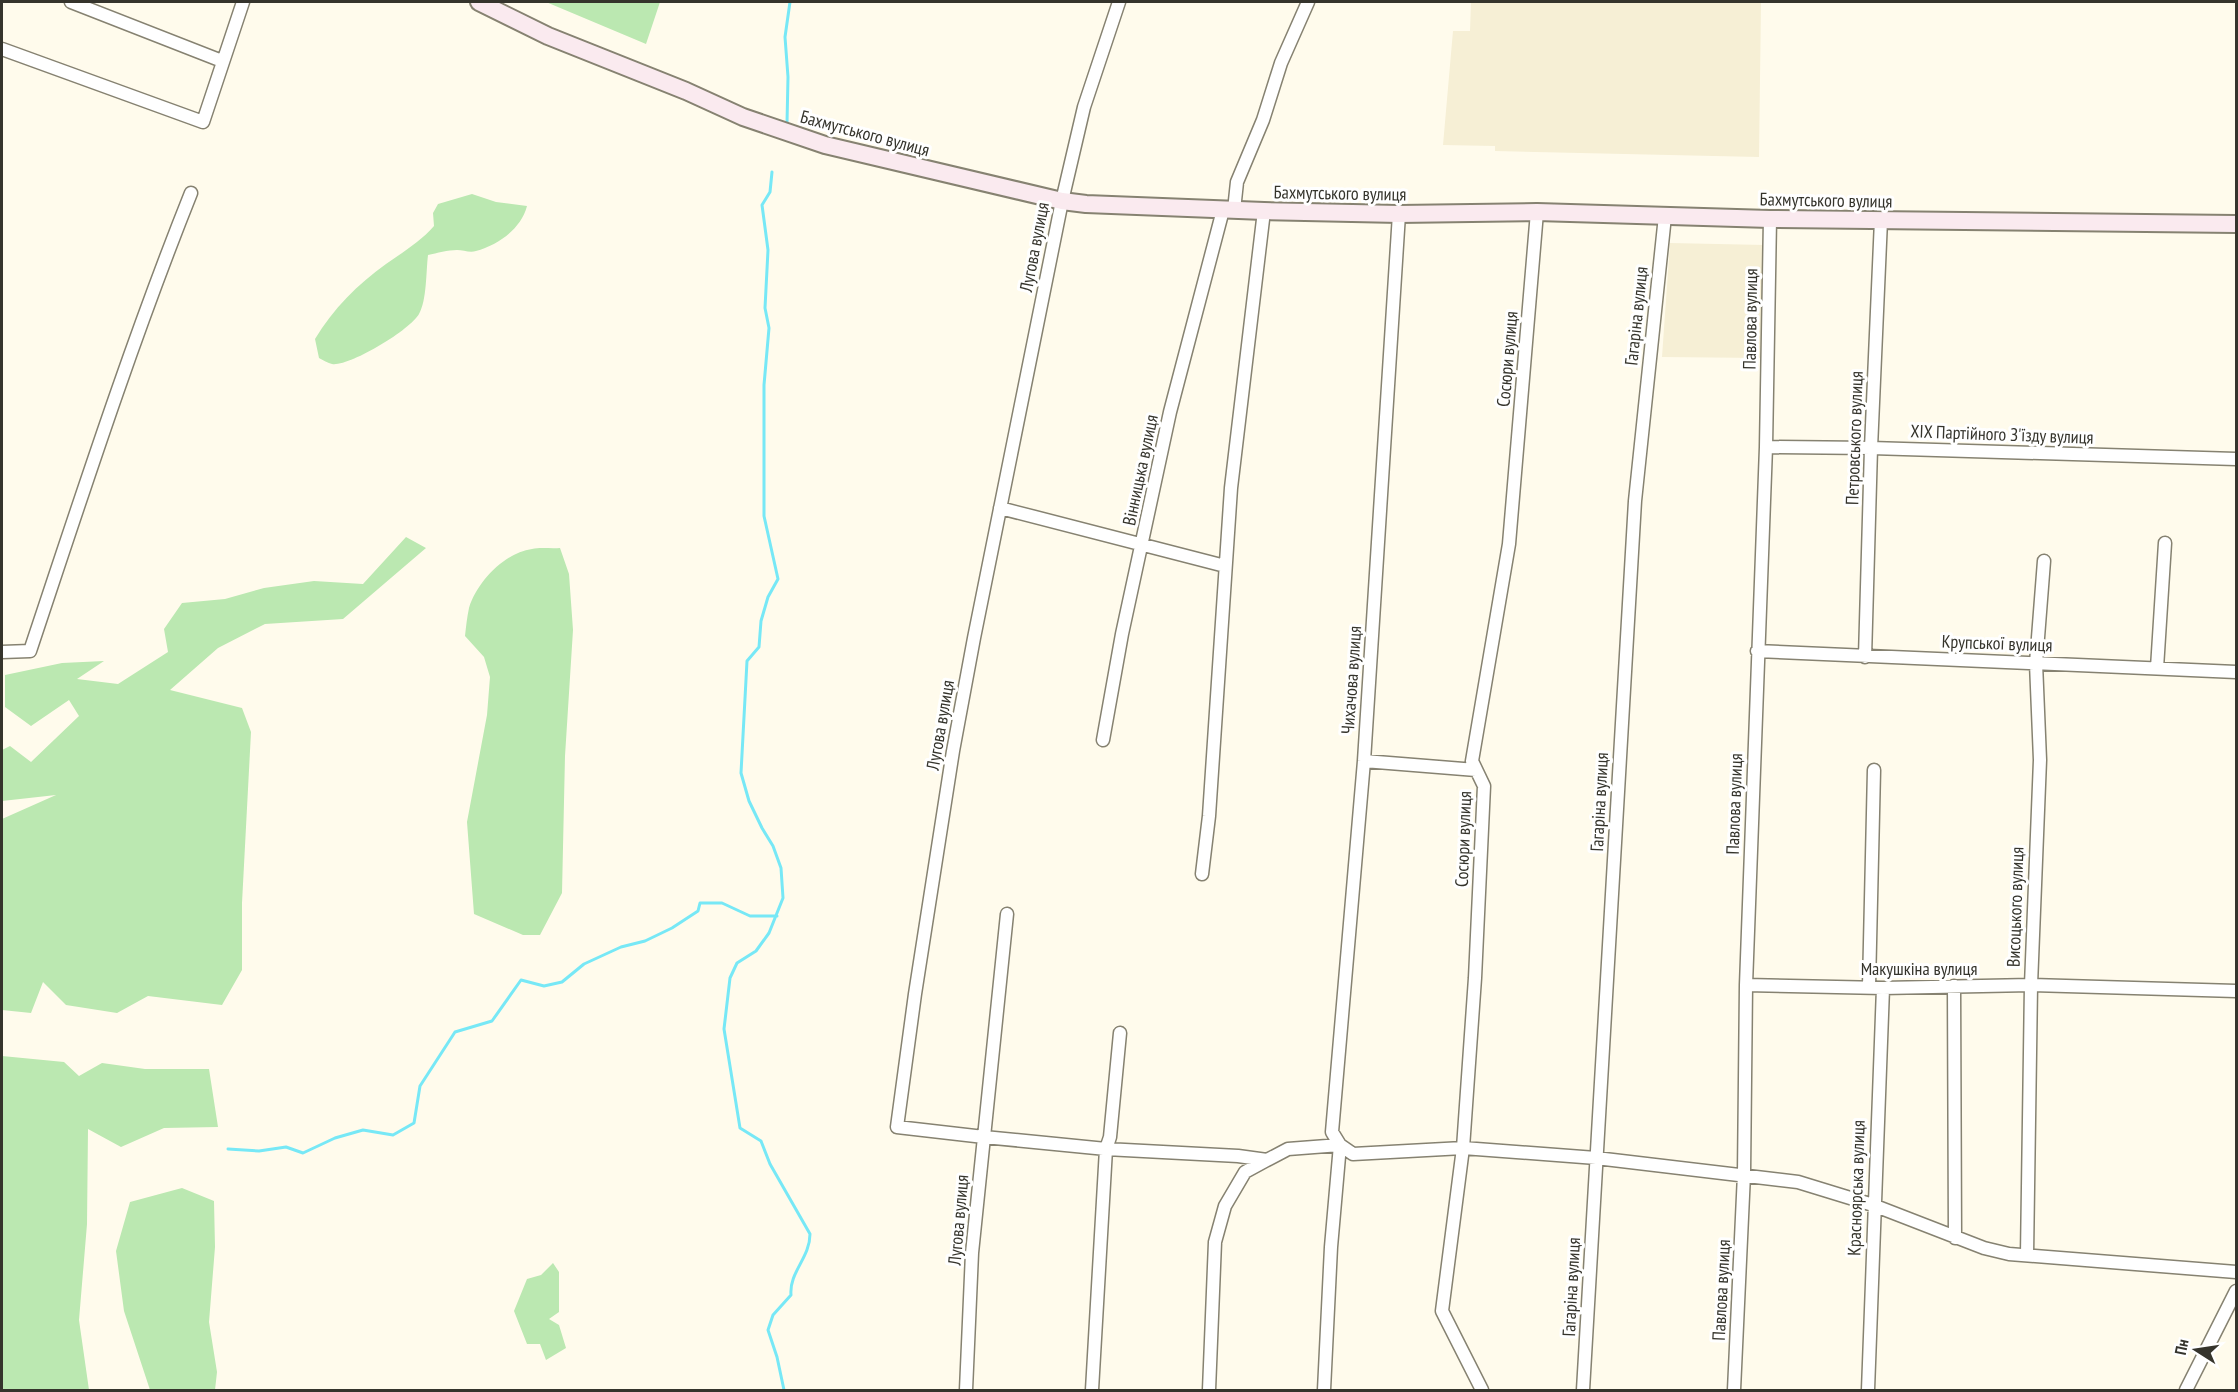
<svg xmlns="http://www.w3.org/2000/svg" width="2238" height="1392" font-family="'PT Sans Narrow',sans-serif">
<rect width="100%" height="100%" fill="#fffbec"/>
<path fill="#f6efd5" d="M 1471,2 L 1761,2 L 1759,157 L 1495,151 L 1495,146 L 1443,145 L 1453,31 L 1470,31 Z
M 1670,243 L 1765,245 L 1762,358 L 1662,357 Z"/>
<path fill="#bbe8b1" d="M 546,2 L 660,2 L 646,44 Z
M 472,194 L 496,202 L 527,206 C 521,229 498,245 476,251 C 470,253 463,250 457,250 C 448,250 437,253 428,255 C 426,271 427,300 419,314 C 410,330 349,367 332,364 C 328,363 323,360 319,358 L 315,339 C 333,309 358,284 386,264 C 403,252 420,242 434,226 L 433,213 L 438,204 Z
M 406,537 L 426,548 L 343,619 L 265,624 L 218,648 L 170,690 L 242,708 L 251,732 L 242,903 L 242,970 L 222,1005 L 148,996 L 117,1013 L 66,1005 L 43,982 L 31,1013 L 2,1010 L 2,819 L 56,795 L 2,801 L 2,750 L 10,746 L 31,762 L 79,716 L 69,700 L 31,726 L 5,707 L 5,675 L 62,663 L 104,661 L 77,679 L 118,684 L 168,652 L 164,629 L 182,603 L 225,599 L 264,588 L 314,581 L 363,584 Z
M 560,548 L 569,574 L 573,630 L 565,756 L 562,893 L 540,935 L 523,935 L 474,914 L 467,822 L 487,715 L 490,677 L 484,657 L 465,636 C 466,627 467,617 469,608 C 477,582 504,553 532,549 C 541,547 551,549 560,548 Z
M 2,1056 L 64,1062 L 79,1076 L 102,1063 L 145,1069 L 209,1069 L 218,1127 L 164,1128 L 121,1147 L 88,1129 L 87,1224 L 79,1320 L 89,1390 L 2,1390 Z
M 182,1188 L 214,1201 L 215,1247 L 209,1322 L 217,1372 L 215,1390 L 150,1390 L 124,1311 L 116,1251 L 130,1202 Z
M 553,1263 L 559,1272 L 559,1312 L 549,1319 L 559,1325 L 566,1348 L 546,1360 L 540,1344 L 527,1344 L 514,1311 L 527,1279 L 541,1275 Z"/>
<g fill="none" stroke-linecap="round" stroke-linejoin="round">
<path stroke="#77e8f6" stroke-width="3" d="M 787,123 L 788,77 L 785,37 L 790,2
M 772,172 L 770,192 L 762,205 L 768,250 L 765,308 L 769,328 L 764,385 L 764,516 L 778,579 L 768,597 L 761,621 L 759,647 L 747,661 L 741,773 L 749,801 L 762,828 L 773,846 L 781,868 L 783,898 L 769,933 L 756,951 L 737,963 L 730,978 L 724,1029 L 740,1128 L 761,1141 L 770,1164 L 810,1234 C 810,1258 789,1272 791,1295 L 773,1315 L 768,1330 L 777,1357 L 784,1390
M 228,1149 L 259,1151 L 286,1147 L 303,1153 L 335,1138 L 363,1130 L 393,1135 L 414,1123 L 420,1086 L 455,1032 L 492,1021 L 521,980 L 544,986 L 562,982 L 584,964 L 621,947 L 645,941 L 672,928 L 698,911 L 700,903 L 722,903 L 750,916 L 777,916"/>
<g stroke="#868271" stroke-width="15">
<path id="street" d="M 71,2 L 222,61
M 2,49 L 203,122 L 243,2
M 1234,210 L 1237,182 L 1263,120 L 1281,63 L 1308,2
M 1766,447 L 1871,448 L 2236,459
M 1000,508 L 1225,566
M 1757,651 L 2236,672
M 2,652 L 30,651 C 81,498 131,343 191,193
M 1865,657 L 1871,448 L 1881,220
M 2157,668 L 2165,543
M 1103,740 L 1122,634 L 1170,412 L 1223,210
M 1364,761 L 1476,770
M 1202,874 L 1209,816 L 1231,488 L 1264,211
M 1007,914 L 984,1137 L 1106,1149 L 1238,1156 L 1267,1160 L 1288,1149 L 1340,1145 L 1353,1154 L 1463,1148 L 1596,1158 L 1798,1182 L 1873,1205 L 1984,1248 L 2009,1254 L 2236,1272
M 1746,985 L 1883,988 L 2031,985 L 2236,991
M 1869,986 L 1874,770
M 1954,986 L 1955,1238
M 2027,1255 L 2031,985 L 2040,760 L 2036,663 L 2044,561
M 966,1390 L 972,1253 L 984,1137 L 897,1127 L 915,994 L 953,751 L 974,638 L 1062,201 L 1084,107 L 1119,2
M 1092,1390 L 1106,1149 L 1110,1137 L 1120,1033
M 1209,1390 L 1215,1242 L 1225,1206 L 1245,1172 L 1267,1160
M 1324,1390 L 1331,1247 L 1340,1145 L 1332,1132 L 1364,761 L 1399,214
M 1482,1390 L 1442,1311 L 1463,1148 L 1475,978 L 1484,786 L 1472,761 L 1509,544 L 1537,212
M 1583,1390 L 1635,501 L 1665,216
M 1734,1390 L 1744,1174 L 1746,985 L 1766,447 L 1770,219
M 1868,1390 L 1883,988
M 2186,1390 L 2236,1291"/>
</g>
<g stroke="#868271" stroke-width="20">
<path id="secondary" d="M 479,2 L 548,36 L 686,91 L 743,117 L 825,145 L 1062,201 L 1086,204 L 1264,211 L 1399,214 L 1537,212 L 1770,219 L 2236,224"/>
</g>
<use href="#street" stroke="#fff" stroke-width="12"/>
<use href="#secondary" stroke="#faeaef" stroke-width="16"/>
</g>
<g text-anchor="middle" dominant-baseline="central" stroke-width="6" stroke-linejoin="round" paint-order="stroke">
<g font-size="18" fill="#35342c" stroke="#fff">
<text transform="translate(865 133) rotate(15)">Бахмутського вулиця</text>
<text transform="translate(1340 193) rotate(1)">Бахмутського вулиця</text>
<text transform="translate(1826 200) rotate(1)">Бахмутського вулиця</text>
<text transform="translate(1034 247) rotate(-79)">Лугова вулиця</text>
<text transform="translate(1636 316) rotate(-84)">Гагаріна вулиця</text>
<text transform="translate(1750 319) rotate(-89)">Павлова вулиця</text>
<text transform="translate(1507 359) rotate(-85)">Сосюри вулиця</text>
<text transform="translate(2002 434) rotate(2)">XIX Партійного З'їзду вулиця</text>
<text transform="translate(1854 438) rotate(-88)">Петровського вулиця</text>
<text transform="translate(1140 470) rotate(-78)">Вінницька вулиця</text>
<text transform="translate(1997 643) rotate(2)">Крупської вулиця</text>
<text transform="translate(1351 680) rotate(-86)">Чихачова вулиця</text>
<text transform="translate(940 725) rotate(-80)">Лугова вулиця</text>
<text transform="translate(1599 802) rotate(-87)">Гагаріна вулиця</text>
<text transform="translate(1734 804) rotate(-88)">Павлова вулиця</text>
<text transform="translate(1463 839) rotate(-88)">Сосюри вулиця</text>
<text transform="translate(2015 907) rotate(-88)">Висоцького вулиця</text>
<text x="1919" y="968">Макушкіна вулиця</text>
<text transform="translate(1856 1188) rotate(-88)">Красноярська вулиця</text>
<text transform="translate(958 1220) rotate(-85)">Лугова вулиця</text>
<text transform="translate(1571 1287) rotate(-87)">Гагаріна вулиця</text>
<text transform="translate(1721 1290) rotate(-87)">Павлова вулиця</text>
</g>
</g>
<rect width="2238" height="1392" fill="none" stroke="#35342c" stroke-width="6"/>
<g transform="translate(2196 1350) rotate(282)" stroke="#ffffff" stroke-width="4.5" paint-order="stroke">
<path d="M0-4.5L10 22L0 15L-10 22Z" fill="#35342c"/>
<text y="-9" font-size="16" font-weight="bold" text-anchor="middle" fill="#35342c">Пн</text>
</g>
</svg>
